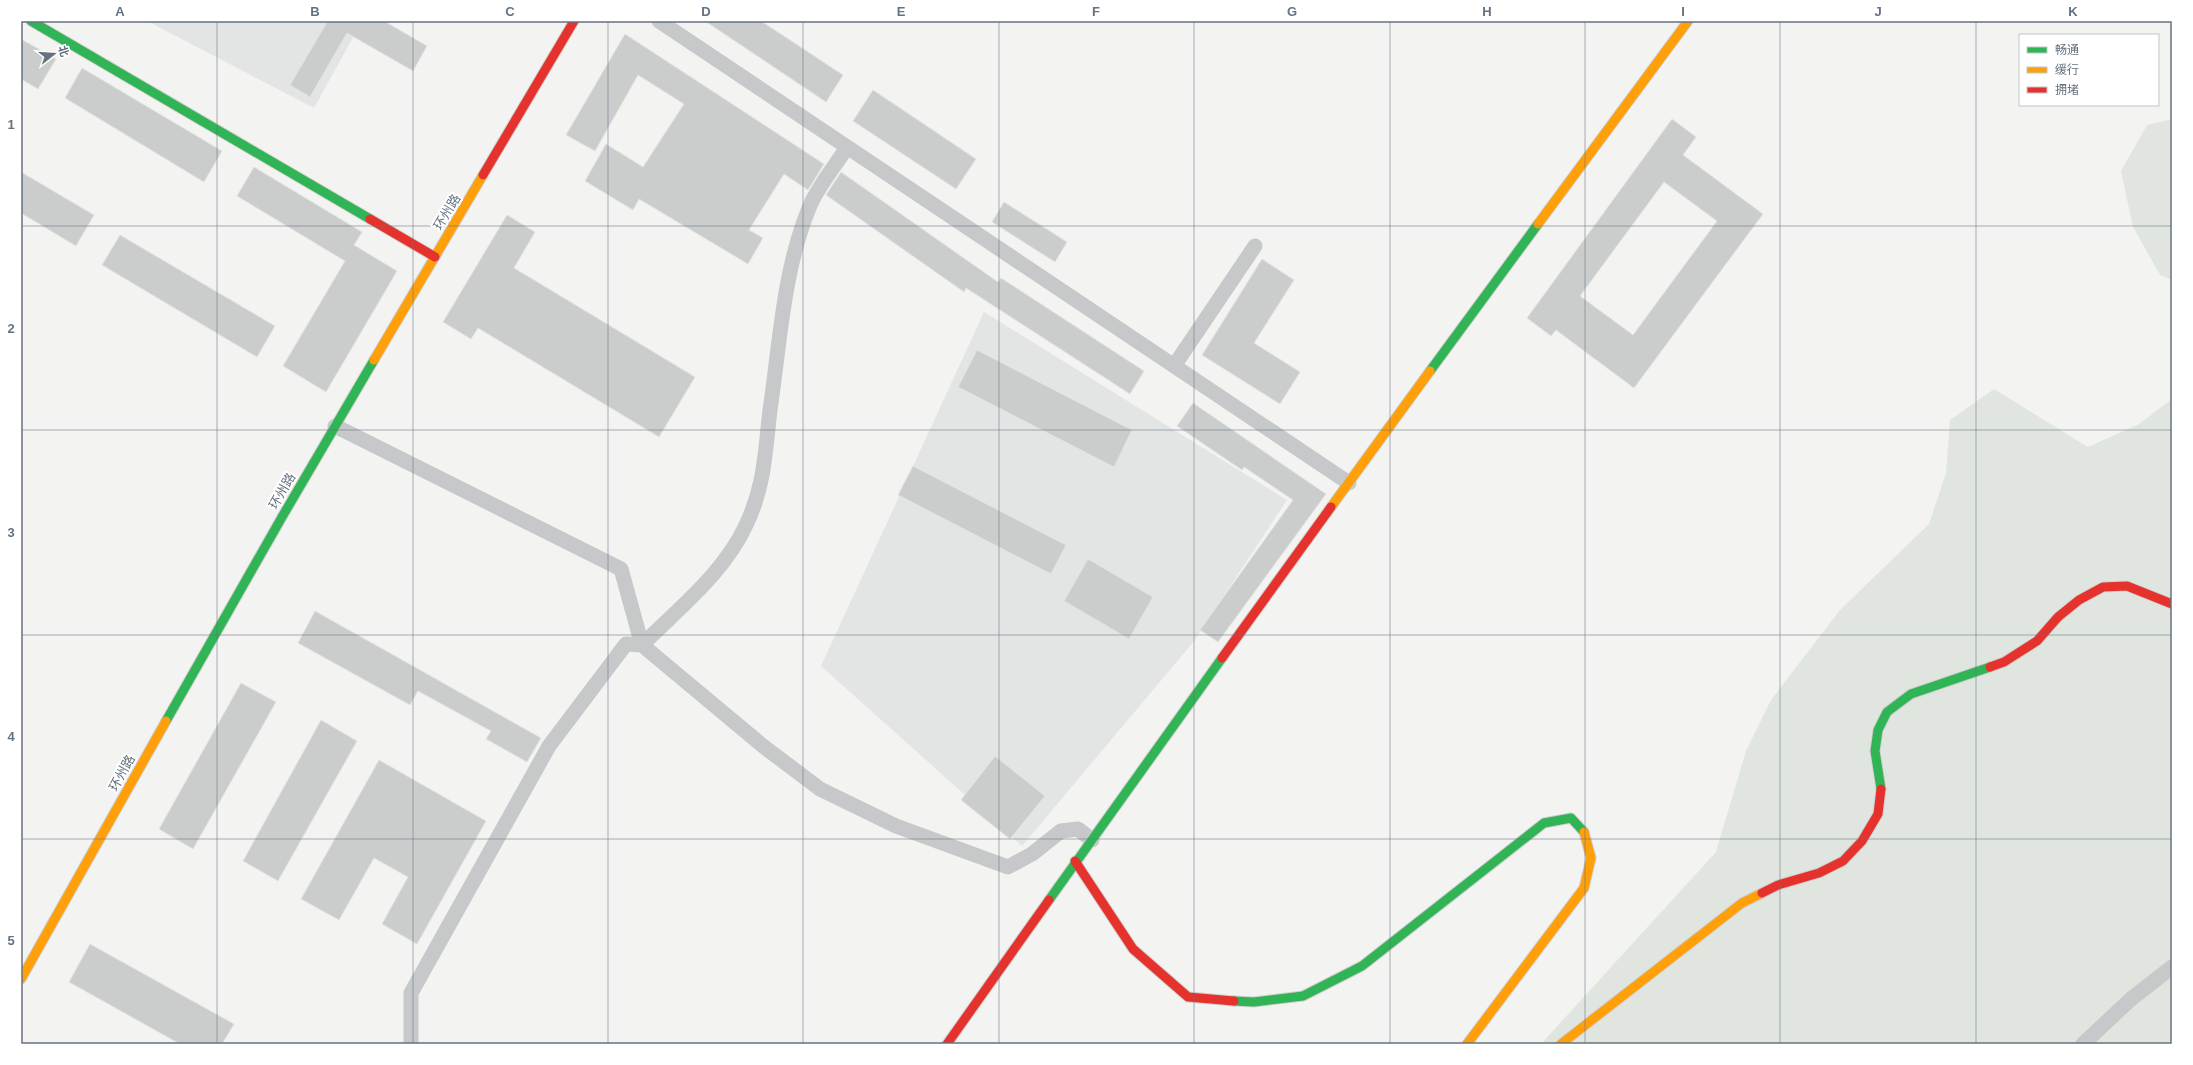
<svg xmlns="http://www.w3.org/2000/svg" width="2193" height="1065" font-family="Arial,'Noto Sans SC',sans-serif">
<rect width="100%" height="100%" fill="#f3f3f1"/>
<path fill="#e3e5e4" d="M 147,21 L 362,21 L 314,108 Z
M 984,312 L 1287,500 L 1195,640 L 1022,846 L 821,666 Z"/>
<path fill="#e1e5df" d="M 2172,119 L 2172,280 L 2160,275 L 2133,227 L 2121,171 L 2147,125 Z
M 1994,389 L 2088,447 L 2139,424 L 2172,399 L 2172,1044 L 1541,1044 L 1716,852 L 1746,751 L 1771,700 L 1840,610 L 1929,524 L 1946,473 L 1950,420 Z"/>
<path fill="#cbcccc" stroke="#e2e2e1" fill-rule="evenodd" d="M 326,21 L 384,21 L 427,46 L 413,71 L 347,33 L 310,97 L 290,85 L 327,22 Z
M 705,21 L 761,21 L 843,75 L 826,102 Z
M 625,34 L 824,164 L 808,190 L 784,174 L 749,230 L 763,238 L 748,264 L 639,199 L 633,210 L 585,181 L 606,144 L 643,167 L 684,104 L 638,75 L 595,151 L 566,135 Z
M 21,39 L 56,59 L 38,89 L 21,79 Z
M 82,68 L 222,151 L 204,182 L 65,98 Z
M 873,90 L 976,159 L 956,189 L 853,121 Z
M 1672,119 L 1696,137 L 1683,155 L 1763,214 L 1634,388 L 1556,330 L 1551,336 L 1527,318 ZM 1664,182 L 1717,221 L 1633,335 L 1580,296 Z
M 254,167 L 362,232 L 354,245 L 397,271 L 326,392 L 283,366 L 345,261 L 237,196 Z
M 21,172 L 94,215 L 76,246 L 21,213 Z
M 841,172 L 998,282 L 1001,278 L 1144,371 L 1130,394 L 966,288 L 964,292 L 826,195 Z
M 1004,202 L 1067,242 L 1055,262 L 992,222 Z
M 507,215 L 535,232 L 514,268 L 695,377 L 659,437 L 478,328 L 471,339 L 443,322 Z
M 120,235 L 275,326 L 257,357 L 102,265 Z
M 1262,259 L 1294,280 L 1254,343 L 1300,372 L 1280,404 L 1202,355 Z
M 977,350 L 1132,430 L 1114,467 L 958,387 Z
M 1193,403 L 1326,494 L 1218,642 L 1200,630 L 1293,500 L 1244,467 L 1242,470 L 1177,426 Z
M 913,466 L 1066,545 L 1051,574 L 898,495 Z
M 1088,559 L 1153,597 L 1129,639 L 1064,601 Z
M 315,611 L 541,738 L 527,762 L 486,739 L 491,731 L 418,691 L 410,705 L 298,643 Z
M 241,683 L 276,702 L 193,849 L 159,829 Z
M 321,720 L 357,741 L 278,881 L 243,861 Z
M 995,756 L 1045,796 L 1010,839 L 961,800 Z
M 379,760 L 486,821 L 417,944 L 382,924 L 408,877 L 374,858 L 339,920 L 301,899 Z
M 90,944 L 234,1024 L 222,1044 L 180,1044 L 69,982 Z"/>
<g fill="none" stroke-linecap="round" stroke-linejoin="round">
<g stroke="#cfcfcf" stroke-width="11">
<path id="fast" d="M 31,21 L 370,219
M 1430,371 L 1538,224
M 166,721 L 282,517 L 374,360
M 1881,789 L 1875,751 L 1878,730 L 1887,712 L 1911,694 L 1990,667
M 1049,900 L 1222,658
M 1234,1001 L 1254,1002 L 1303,996 L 1362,966 L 1544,823 L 1571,818 L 1584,832"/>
</g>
<g stroke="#cfcfcf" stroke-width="11">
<path id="slow" d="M 1538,224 L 1688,21
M 374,360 L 483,175
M 1331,507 L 1430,371
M 21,979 L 166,721
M 1467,1044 L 1584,888 L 1591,858 L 1584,832
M 1561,1044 L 1742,903 L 1762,893"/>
</g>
<g stroke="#cfcfcf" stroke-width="11">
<path id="jam" d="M 483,175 L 574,21
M 370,219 L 435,257
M 1222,658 L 1331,507
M 1990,667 L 2004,662 L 2037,641 L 2058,617 L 2079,600 L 2103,587 L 2127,586 L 2172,604
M 1075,861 L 1133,949 L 1188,997 L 1234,1001
M 1762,893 L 1778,885 L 1819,873 L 1843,861 L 1862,841 L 1878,814 L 1881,789
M 947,1044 L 1049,900"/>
</g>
<path stroke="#c7c8c9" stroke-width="15" d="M 659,21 L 1349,483
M 1174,366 L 1255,246
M 335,426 L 621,569 L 642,645
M 642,645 C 679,608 724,573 746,525 C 765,485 765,452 770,410 C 780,343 783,272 809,208 C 816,189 836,165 847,147
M 411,1044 L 411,993 L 549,746 L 626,644 L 642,645 L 763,746 L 820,789 L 896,826 L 1008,867 L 1032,854 L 1061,831 L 1078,829 L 1092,840
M 2083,1044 L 2131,999 L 2172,967"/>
<use href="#fast" stroke="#30b455" stroke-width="9"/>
<use href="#slow" stroke="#ff9f0a" stroke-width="9"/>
<use href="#jam" stroke="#e5322d" stroke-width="9"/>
</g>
<path fill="none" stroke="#657280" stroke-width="1" stroke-opacity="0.55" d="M 217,21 L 217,1044M 413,21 L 413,1044M 608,21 L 608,1044M 803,21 L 803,1044M 999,21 L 999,1044M 1194,21 L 1194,1044M 1390,21 L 1390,1044M 1585,21 L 1585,1044M 1780,21 L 1780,1044M 1976,21 L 1976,1044M 21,226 L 2172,226M 21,430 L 2172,430M 21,635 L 2172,635M 21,839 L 2172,839"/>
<g text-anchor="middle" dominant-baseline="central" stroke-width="4" stroke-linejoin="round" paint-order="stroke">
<g font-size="13" fill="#657280" stroke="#fff">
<text transform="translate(447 212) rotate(-59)">环州路</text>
<text transform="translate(282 491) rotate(-60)">环州路</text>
<text transform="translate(122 773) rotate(-61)">环州路</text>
</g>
</g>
<rect width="2193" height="1065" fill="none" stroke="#ffffff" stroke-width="44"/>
<rect x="2019" y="34" width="140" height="72" fill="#ffffff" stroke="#c1c7cc"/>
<rect x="2027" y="47" width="20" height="6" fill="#30b455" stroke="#c1c7cc"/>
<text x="2055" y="54" font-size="12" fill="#657280">畅通</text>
<rect x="2027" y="67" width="20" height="6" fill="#ff9f0a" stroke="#c1c7cc"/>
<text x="2055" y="74" font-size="12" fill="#657280">缓行</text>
<rect x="2027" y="87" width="20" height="6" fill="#e5322d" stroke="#c1c7cc"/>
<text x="2055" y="94" font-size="12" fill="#657280">拥堵</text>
<g transform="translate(54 54) rotate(73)" stroke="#ffffff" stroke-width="3" paint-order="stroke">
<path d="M0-3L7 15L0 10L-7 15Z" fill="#657280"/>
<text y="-6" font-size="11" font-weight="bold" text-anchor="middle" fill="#657280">北</text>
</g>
<rect x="22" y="22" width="2149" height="1021" fill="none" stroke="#657280" stroke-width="1.5"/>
<g font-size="13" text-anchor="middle" font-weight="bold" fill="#657280">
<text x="120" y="16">A</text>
<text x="315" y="16">B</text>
<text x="510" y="16">C</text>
<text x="706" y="16">D</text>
<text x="901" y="16">E</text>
<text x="1096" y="16">F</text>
<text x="1292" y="16">G</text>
<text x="1487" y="16">H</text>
<text x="1683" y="16">I</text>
<text x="1878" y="16">J</text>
<text x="2073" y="16">K</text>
<text x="11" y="129">1</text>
<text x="11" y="333">2</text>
<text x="11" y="537">3</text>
<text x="11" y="741">4</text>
<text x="11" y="945">5</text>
</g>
</svg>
